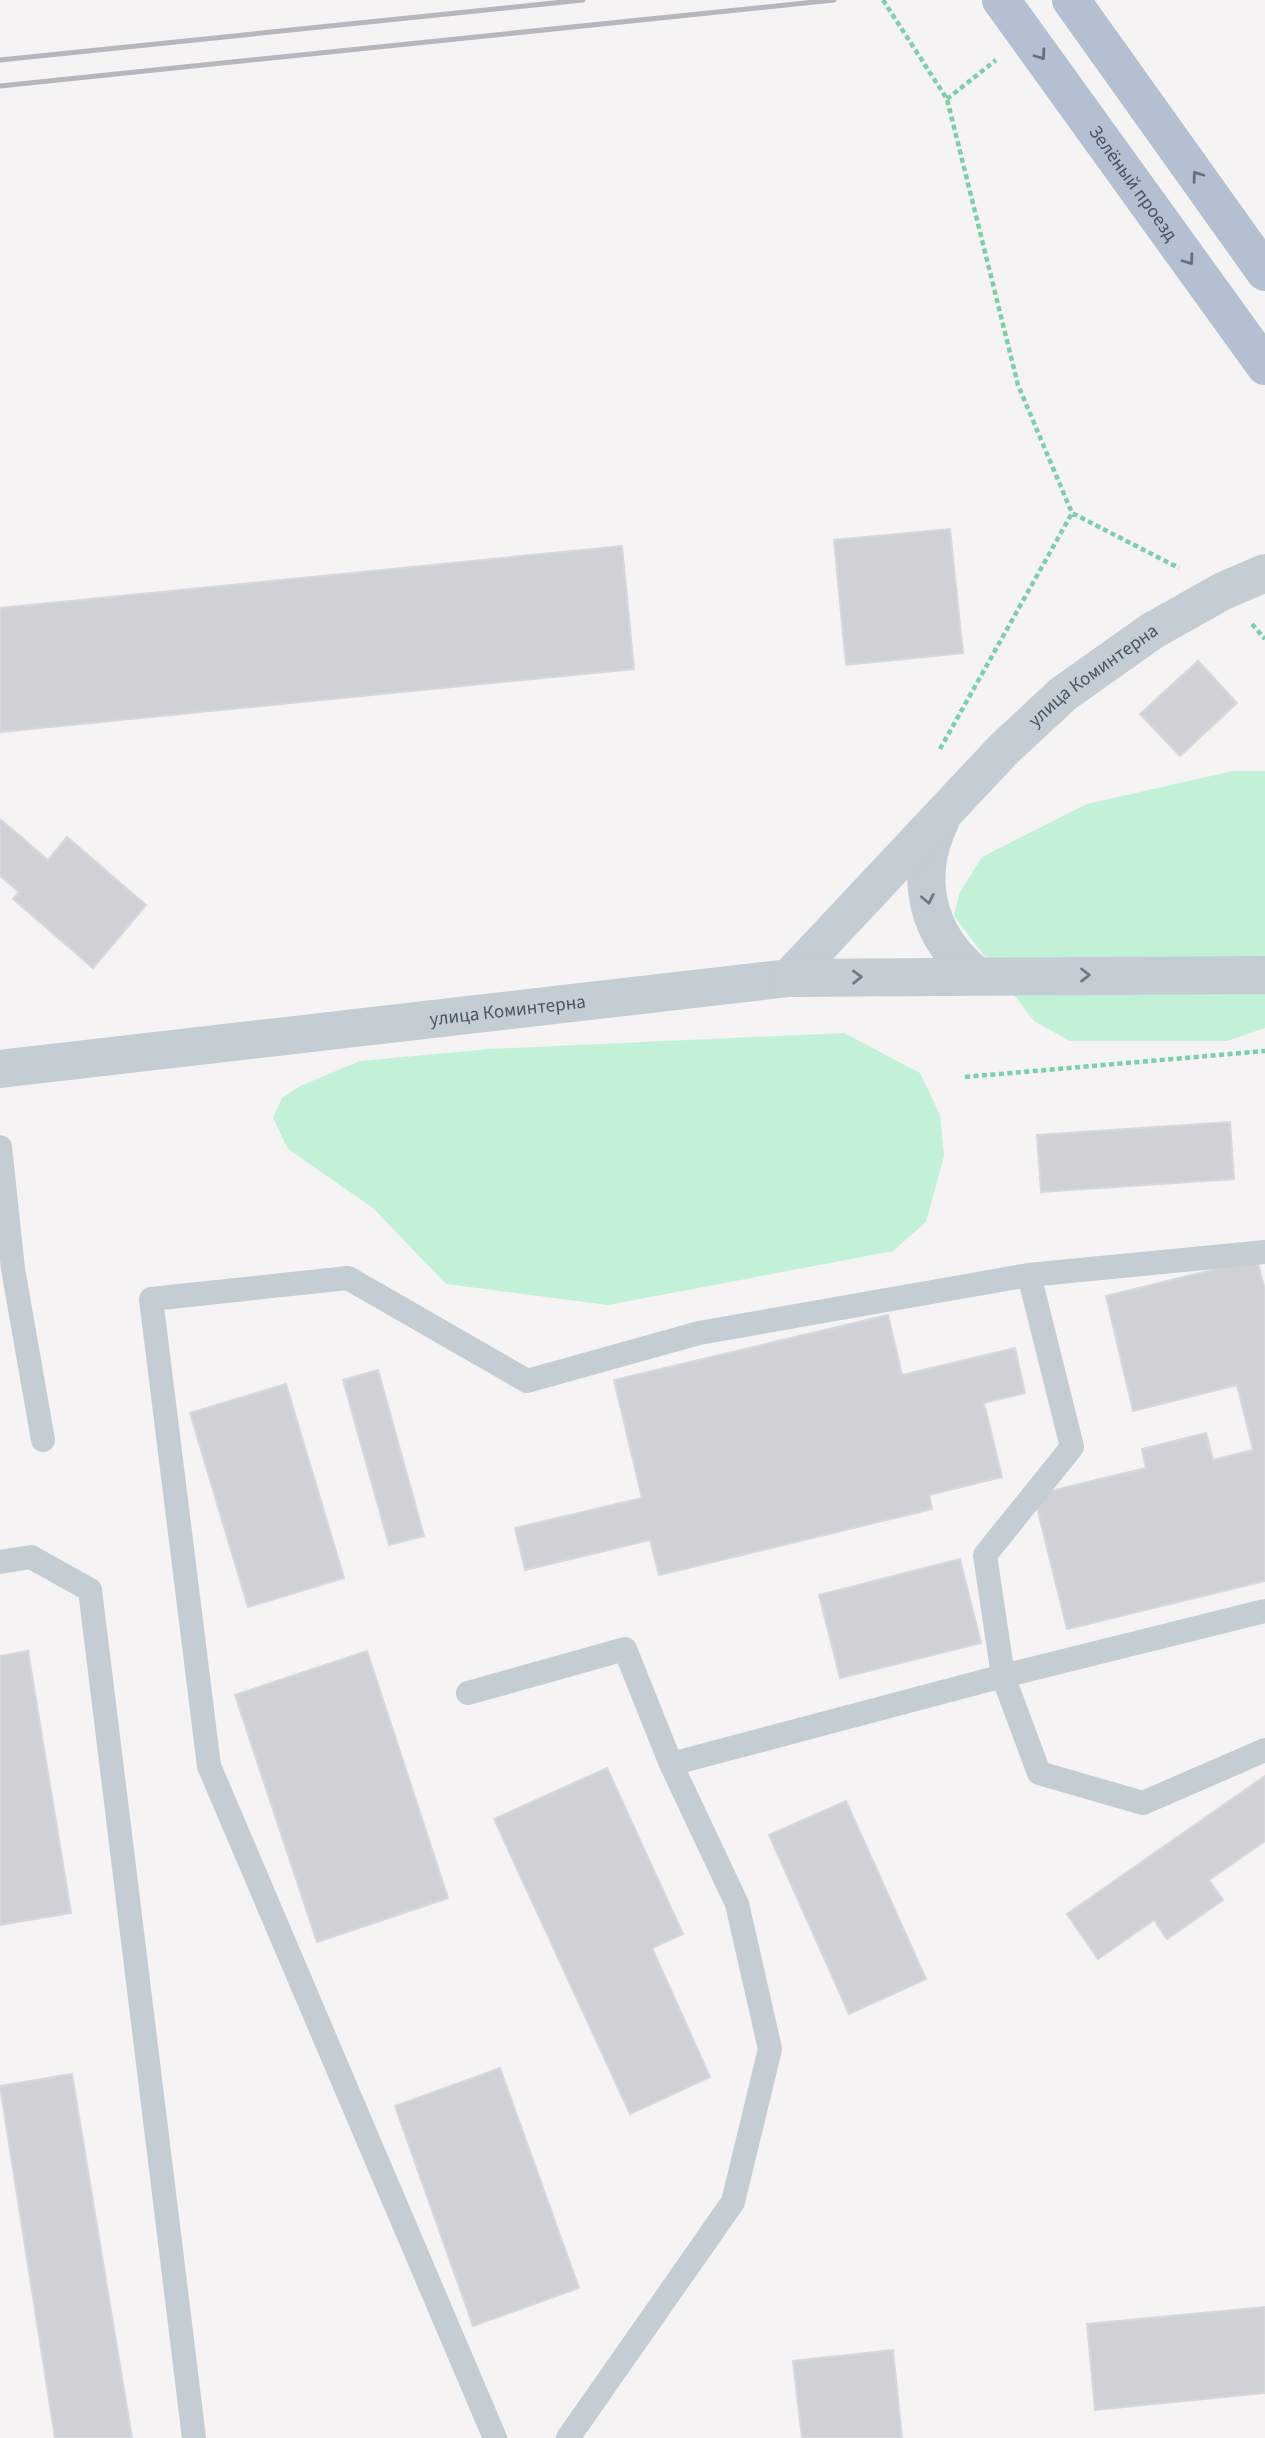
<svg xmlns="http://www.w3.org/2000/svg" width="1265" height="2438" font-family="'Source Sans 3',sans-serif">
<rect width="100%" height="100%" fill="#f5f3f3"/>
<path fill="#c2f1d7" d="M 1233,771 L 1265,771 L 1265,1028 L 1227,1041 L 1070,1041 L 1034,1021 L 954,916 L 959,894 L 982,857 L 1087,804 Z
M 844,1033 L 920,1073 L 940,1115 L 944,1156 L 926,1222 L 893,1251 L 608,1305 L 446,1284 L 373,1208 L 288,1149 L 273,1118 L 282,1098 L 300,1086 L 360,1061 L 490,1049 Z"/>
<path fill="#cfd1d7" stroke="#d7d8de" stroke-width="2" d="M 950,529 L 963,653 L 846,665 L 834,540 Z
M 622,546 L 634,669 L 0,732 L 0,608 Z
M 1198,661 L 1237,703 L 1180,756 L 1140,714 Z
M 0,819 L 48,860 L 67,837 L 146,905 L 93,968 L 13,899 L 19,892 L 0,876 Z
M 1230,1122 L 1234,1179 L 1041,1192 L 1037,1135 Z
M 1257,1259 L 1265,1290 L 1265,1581 L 1067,1629 L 1034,1495 L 1146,1468 L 1142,1449 L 1206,1433 L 1213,1460 L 1253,1450 L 1237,1385 L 1133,1411 L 1106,1296 Z
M 888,1315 L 902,1375 L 1015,1348 L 1025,1393 L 984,1403 L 1002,1477 L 929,1495 L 932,1509 L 659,1575 L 650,1540 L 525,1570 L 515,1528 L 642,1498 L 614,1380 Z
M 378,1370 L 424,1536 L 389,1545 L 343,1380 Z
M 286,1384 L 344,1578 L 248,1607 L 190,1413 Z
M 960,1559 L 981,1643 L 840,1678 L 819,1595 Z
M 28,1651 L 71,1913 L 0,1925 L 0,1656 Z
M 367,1651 L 448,1898 L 317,1942 L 235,1695 Z
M 607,1768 L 683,1934 L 652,1948 L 710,2077 L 630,2114 L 494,1819 Z
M 1265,1776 L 1265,1841 L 1209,1880 L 1223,1900 L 1167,1939 L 1154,1920 L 1098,1959 L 1067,1914 Z
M 846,1801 L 926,1979 L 849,2014 L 769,1835 Z
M 500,2068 L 579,2288 L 473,2326 L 395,2106 Z
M 72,2074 L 132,2438 L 55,2438 L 0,2086 Z
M 1265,2307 L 1265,2393 L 1095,2410 L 1087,2324 Z
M 893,2350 L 902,2438 L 802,2438 L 793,2361 Z"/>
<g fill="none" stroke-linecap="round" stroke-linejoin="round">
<path stroke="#79d0aa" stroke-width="4.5" stroke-dasharray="5 3.5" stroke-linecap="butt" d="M 883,0 L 947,99 L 1018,385 L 1072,513 L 1179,568
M 947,99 L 996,60
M 1252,624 L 1265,639
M 940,749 L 1072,513
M 965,1077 L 1265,1051"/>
<path stroke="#c4ccd4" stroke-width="24" d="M 0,1147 L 13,1269 L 43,1440
M 1265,1252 L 1029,1275 L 1072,1447 L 985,1555 L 1003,1676 L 1265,1611
M 0,1562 L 31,1557 L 90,1590 L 194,2438
M 468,1693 L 625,1649 L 671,1764 L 737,1904 L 770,2049 L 733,2202 L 568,2438
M 671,1764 L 1003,1676 L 1039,1773 L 1143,1803 L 1265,1750
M 495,2438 L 209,1766 L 151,1299 L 348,1278 L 527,1381 L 699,1333 L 1029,1275"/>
<path stroke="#c4ccd4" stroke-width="38" id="s1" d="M 0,1069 L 789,978"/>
<g stroke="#c4ccd4" stroke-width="38">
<path d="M 940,822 C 913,878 927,936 976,975"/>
<path id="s2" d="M 789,978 L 1003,750 L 1063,694 L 1152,631 L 1223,591 L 1265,573"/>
<path d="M 789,978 L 1265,975"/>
</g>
<path stroke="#b3c0d1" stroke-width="38" d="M 1071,0 L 1265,272"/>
<path stroke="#b5b7bd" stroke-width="5" d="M 0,60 L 583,0
M 0,86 L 834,0"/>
<path stroke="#b3c0d1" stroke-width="38" id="s3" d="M 1001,0 L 1265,366"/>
</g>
<defs><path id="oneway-chevron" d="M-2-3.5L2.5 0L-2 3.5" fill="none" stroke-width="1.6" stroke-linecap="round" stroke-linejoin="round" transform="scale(1.75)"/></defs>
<g stroke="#64707d">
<use href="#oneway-chevron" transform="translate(1041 55) rotate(54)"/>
<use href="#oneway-chevron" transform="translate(1197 176) rotate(-126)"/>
<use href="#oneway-chevron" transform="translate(1189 260) rotate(54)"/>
</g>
<g stroke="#6f7984">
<use href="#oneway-chevron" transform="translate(928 899) rotate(79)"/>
<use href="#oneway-chevron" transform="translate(1085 975)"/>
<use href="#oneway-chevron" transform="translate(857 977) rotate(-1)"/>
</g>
<g text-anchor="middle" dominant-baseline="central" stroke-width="7" stroke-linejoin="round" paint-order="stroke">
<g font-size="19" fill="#4a5561" stroke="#fff">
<text stroke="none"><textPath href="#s3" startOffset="226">Зелёный проезд</textPath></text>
<text stroke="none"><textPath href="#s2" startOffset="430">улица Коминтерна</textPath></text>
<text stroke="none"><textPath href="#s1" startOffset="511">улица Коминтерна</textPath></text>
</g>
</g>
</svg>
